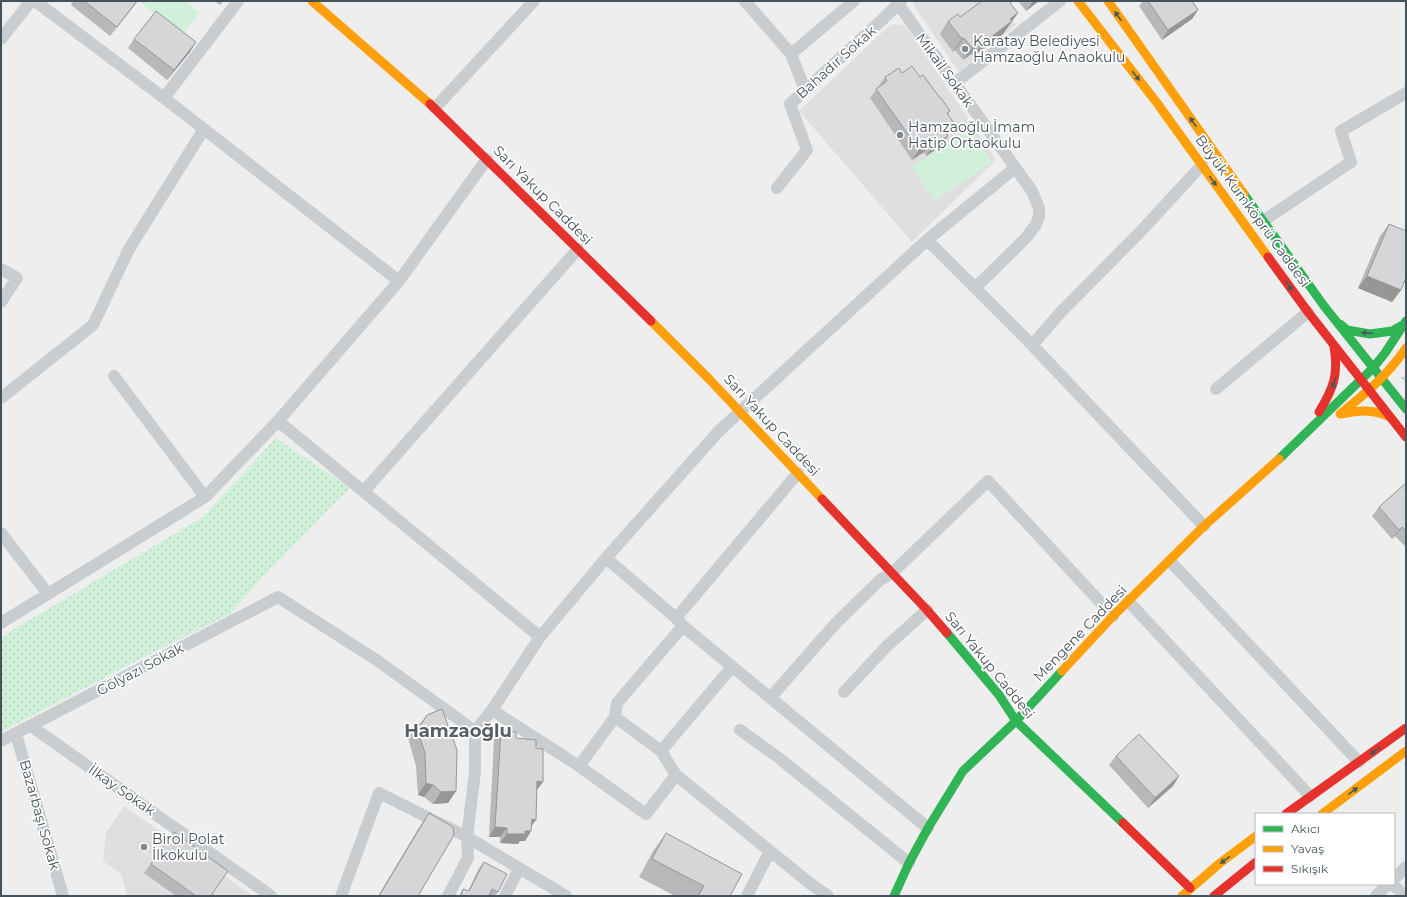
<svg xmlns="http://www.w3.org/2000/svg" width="1407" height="897" font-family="Montserrat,sans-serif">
<defs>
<pattern id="park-dots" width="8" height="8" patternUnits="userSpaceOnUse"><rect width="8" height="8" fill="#d0f0da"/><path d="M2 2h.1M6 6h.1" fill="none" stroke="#b4d0be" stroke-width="1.8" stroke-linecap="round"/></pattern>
</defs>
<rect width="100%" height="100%" fill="#efeeee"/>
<path fill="#e0dfe0" d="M 914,1 L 998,1 L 1016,25 L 959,72 L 914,6 Z
M 891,24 L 905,25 L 996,160 L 912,242 L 799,111 Z
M 124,806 L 253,896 L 127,896 L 121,874 L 103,861 L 106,833 Z"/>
<path fill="#d0f0da" d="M 139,1 L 185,1 L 200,13 L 181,36 Z
M 969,129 L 992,162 L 935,201 L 912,167 Z"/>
<path fill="url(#park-dots)" d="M 276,438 L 350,488 L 268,571 L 230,614 L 140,659 L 1,732 L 1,637 L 203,517 Z"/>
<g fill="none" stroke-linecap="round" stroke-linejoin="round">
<path stroke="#b6c4be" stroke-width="2" stroke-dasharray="3 2" stroke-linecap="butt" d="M 1402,377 L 1406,382"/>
<path stroke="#cacdcf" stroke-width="12" d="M 35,1 L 164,98 L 399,281
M 745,1 L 791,54 L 805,90
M 896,1 L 1032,191 L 1039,208 L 1039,217 L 1035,226 L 1025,239 L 975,288
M 1,39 L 31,1
M 791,54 L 854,1
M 955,83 L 1060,1
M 164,98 L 238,1
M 435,108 L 534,1
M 777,188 L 807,150 L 790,104 L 883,19 L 901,1
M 1263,221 L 1351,162 L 1341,131 L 1406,93
M 927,240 L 1032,345 L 1204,526
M 1,269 L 17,278 L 1,302
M 1032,345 L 1061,312 L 1142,230 L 1202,165
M 114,376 L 205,497
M 1216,389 L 1308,312
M 1,398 L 93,325 L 129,249 L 204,129
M 278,421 L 540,637
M 364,491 L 578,249
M 1,533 L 48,594
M 606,558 L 676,618 L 683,626 L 928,828
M 1170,561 L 1359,762
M 1128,601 L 1310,796
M 676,618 L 798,473
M 1,623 L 205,497 L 278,421 L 399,281 L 487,159
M 844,692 L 886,647 L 927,610
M 770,698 L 837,622 L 880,580 L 892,573 L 988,481 L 1113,616
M 492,710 L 579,766 L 646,814 L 676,775
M 615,717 L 661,751 L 732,667
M 31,726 L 271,896
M 740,730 L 779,758 L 909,863
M 475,731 L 492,710 L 540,637 L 606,558 L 719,431 L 927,240 L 1015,168
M 16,734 L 63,896
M 1,741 L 278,597 L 378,661 L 475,731 L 475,772 L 467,837 L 468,858 L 448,896
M 661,751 L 676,775 L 812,885 L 828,896
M 579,766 L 615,717 L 617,703 L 683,626
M 1394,879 L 1406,867
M 1392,884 L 1405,896
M 341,896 L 379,793 L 467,837 L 566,896
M 505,896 L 519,869
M 747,896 L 770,851
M 1376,896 L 1388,884"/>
<path stroke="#30b455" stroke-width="9" d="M 1244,194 L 1324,306 L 1406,409
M 1340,324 L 1347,330 L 1370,334 L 1392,331 L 1403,325
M 1279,459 L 1373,368 L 1385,353 L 1406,321
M 947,633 L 999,695 L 1016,721 L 1123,823
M 894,896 L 909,863 L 928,828 L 963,771 L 1016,721 L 1062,671"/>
<path stroke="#ff9f0a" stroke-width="9" d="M 312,1 L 430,104
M 1078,1 L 1157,103 L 1268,257
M 1108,1 L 1244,194
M 651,321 L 710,380 L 822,499
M 1340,414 C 1365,394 1388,375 1406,348
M 1341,414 C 1360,410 1372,409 1390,417
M 1062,671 L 1113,616 L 1204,526 L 1279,459
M 1322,814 L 1406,751
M 1182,896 L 1220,863 L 1256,836"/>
<path stroke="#e5322d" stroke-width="9" d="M 430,104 L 651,321
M 1268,257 L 1308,312 L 1406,437
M 1319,412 C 1333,389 1339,375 1334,347
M 822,499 L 927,610 L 947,633
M 1286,814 L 1406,728
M 1123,823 L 1190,888
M 1214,896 L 1256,862"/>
</g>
<path fill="#b8b8ba" d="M 73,1 L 138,1 L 110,36 L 71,5 Z
M 214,1 L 223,1 L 220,5 Z
M 981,1 L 1012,1 L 1011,4 L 1018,13 L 1003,34 L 973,56 L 971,54 L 963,60 L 955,50 L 953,52 L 940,34 L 948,21 L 960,17 Z
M 1018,1 L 1039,1 L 1026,11 Z
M 1143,1 L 1192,1 L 1198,10 L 1192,19 L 1162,40 L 1139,6 Z
M 134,39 L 190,52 L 167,80 L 128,48 Z
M 902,73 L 920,77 L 940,98 L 950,111 L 948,114 L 948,134 L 947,135 L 948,136 L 941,146 L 926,156 L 924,152 L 912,160 L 870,98 L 885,77 Z
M 1389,224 L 1401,290 L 1392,302 L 1358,288 L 1380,236 Z
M 1406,483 L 1406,547 L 1395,536 L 1392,539 L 1372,516 L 1379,507 Z
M 427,715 L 456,791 L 448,803 L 433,804 L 424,797 L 418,795 L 416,766 L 408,738 L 416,726 L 420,724 Z
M 501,730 L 516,738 L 537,790 L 531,826 L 531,831 L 525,841 L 520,841 L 518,844 L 500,843 L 500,837 L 489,837 L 494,740 Z
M 1116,756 L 1179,776 L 1173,786 L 1148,808 L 1109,765 Z
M 429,813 L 418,896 L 378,896 L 418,829 Z
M 174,832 L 212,894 L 215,896 L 176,896 L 144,873 Z
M 666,833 L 730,896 L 675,896 L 639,877 L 653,851 Z
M 484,862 L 498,892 L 495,896 L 459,896 L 463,889 L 468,891 L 479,868 Z"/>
<path fill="#969697" d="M 1033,1 L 1039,1 L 1026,11 Z
M 1198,10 L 1192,19 L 1162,40 L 1168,30 Z
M 1018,13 L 1003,34 L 973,56 L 982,44 L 1010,19 Z
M 964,38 L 955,50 L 953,52 L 962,39 Z
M 980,41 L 971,54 L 963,60 L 972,48 Z
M 196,42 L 190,52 L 167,80 L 174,70 Z
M 955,125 L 948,134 L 938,141 L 945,132 Z
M 948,136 L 941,146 L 926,156 L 933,146 Z
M 930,143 L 924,152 L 912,160 L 919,150 Z
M 1367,276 L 1401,290 L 1392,302 L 1358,288 Z
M 1402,527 L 1395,536 L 1392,539 L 1399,530 Z
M 1179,776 L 1173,786 L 1148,808 L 1155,798 Z
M 537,781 L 543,782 L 536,791 Z
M 426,783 L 433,785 L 424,797 L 418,795 Z
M 456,791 L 448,803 L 433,804 L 441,792 Z
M 532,819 L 536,820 L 529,829 Z
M 495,827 L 507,828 L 500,837 L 489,837 Z
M 525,831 L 531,831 L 525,841 L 520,841 L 518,844 L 500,843 L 507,834 Z"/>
<path fill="#d6d6d8" stroke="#969697" d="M 84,1 L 137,1 L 117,27 Z
M 982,1 L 1012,1 L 1010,3 L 1018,13 L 1010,19 L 1012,21 L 982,44 L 980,41 L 972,48 L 964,38 L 962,39 L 948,21 L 958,14 L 960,17 Z
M 1148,1 L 1192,1 L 1198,10 L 1168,30 Z
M 156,11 L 196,42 L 174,70 L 134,39 Z
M 912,66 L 920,77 L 923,75 L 940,98 L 941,98 L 950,111 L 947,113 L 955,125 L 945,132 L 948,136 L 933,146 L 930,143 L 919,150 L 876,89 L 887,81 L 885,77 L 899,68 L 902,73 Z
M 1389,224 L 1406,231 L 1406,278 L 1401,290 L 1367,276 Z
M 1406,483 L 1406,531 L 1402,527 L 1399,530 L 1379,507 Z
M 442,709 L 457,750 L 456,791 L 441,792 L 433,785 L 426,783 L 425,753 L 416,726 L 422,723 L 427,715 Z
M 501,730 L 516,732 L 516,738 L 536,740 L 536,748 L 543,749 L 543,782 L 537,781 L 536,820 L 532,819 L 531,831 L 525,831 L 525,834 L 507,834 L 507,828 L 495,827 Z
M 1139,734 L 1179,776 L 1155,798 L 1116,756 Z
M 429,813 L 453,827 L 454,835 L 418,896 L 379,896 Z
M 174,832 L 228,871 L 212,894 L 215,896 L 196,896 L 151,864 Z
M 666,833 L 742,874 L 730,896 L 698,896 L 704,886 L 652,859 Z
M 484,862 L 507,874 L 498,892 L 492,889 L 489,896 L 461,896 L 463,889 L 469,891 Z"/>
<defs><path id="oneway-solid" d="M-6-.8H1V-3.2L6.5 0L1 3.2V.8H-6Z"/></defs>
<g fill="#425c5b">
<use href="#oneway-solid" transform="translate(1118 16) rotate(-125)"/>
<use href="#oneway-solid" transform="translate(1136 76) rotate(52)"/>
<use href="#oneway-solid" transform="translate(1193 122) rotate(-125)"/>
<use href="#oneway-solid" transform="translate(1213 181) rotate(54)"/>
<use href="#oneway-solid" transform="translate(1289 286) rotate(54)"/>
<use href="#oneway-solid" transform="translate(1367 333) rotate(-175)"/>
<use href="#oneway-solid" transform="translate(1334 383) rotate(109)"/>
<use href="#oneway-solid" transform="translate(1375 751) rotate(144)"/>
<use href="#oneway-solid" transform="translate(1353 791) rotate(-37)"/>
<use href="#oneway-solid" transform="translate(1225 860) rotate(143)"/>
</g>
<g fill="#80898f" stroke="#fff" stroke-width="1.5">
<circle cx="965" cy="49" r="4"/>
<circle cx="900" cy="135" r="4"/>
<circle cx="144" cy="847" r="4"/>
</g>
<g text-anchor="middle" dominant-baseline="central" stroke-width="3.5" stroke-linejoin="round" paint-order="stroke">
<g font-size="14" fill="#44525c" stroke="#fff" text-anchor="start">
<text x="973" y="41">Karatay Belediyesi<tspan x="973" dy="16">Hamzaoğlu Anaokulu</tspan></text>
<text x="908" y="127">Hamzaoğlu İmam<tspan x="908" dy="16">Hatip Ortaokulu</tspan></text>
<text x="152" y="839">Birol Polat<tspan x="152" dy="16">İlkokulu</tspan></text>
</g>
<g font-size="14" fill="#44525c" stroke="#fff">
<text transform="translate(836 62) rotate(-42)">Bahadır Sokak</text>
<text transform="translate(945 70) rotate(54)">Mikail Sokak</text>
<text transform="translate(543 195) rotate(45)">Sarı Yakup Caddesi</text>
<text transform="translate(1253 211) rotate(54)">Büyük Kumköprü Caddesi</text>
<text transform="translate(772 425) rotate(47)">Sarı Yakup Caddesi</text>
<text transform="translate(1080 633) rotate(-46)">Mengene Caddesi</text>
<text transform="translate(990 665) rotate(51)">Sarı Yakup Caddesi</text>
<text transform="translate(140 669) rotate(-28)">Gölyazı Sokak</text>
<text transform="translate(122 790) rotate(35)">İlkay Sokak</text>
<text transform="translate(40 815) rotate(74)">Bazarbaşı Sokak</text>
</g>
<g font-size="18" font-weight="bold" fill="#595e62" stroke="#fff">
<text x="458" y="731">Hamzaoğlu</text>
</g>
</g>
<rect width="1407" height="897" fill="none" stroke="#44525c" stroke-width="4"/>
<rect x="1255" y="813" width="140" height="72" fill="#ffffff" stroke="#b4babe"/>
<rect x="1263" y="826" width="20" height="6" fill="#30b455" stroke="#b4babe"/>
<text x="1291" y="833" font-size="12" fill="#44525c">Akıcı</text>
<rect x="1263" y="846" width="20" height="6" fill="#ff9f0a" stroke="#b4babe"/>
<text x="1291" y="853" font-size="12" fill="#44525c">Yavaş</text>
<rect x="1263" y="866" width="20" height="6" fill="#e5322d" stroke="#b4babe"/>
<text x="1291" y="873" font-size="12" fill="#44525c">Sıkışık</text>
</svg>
